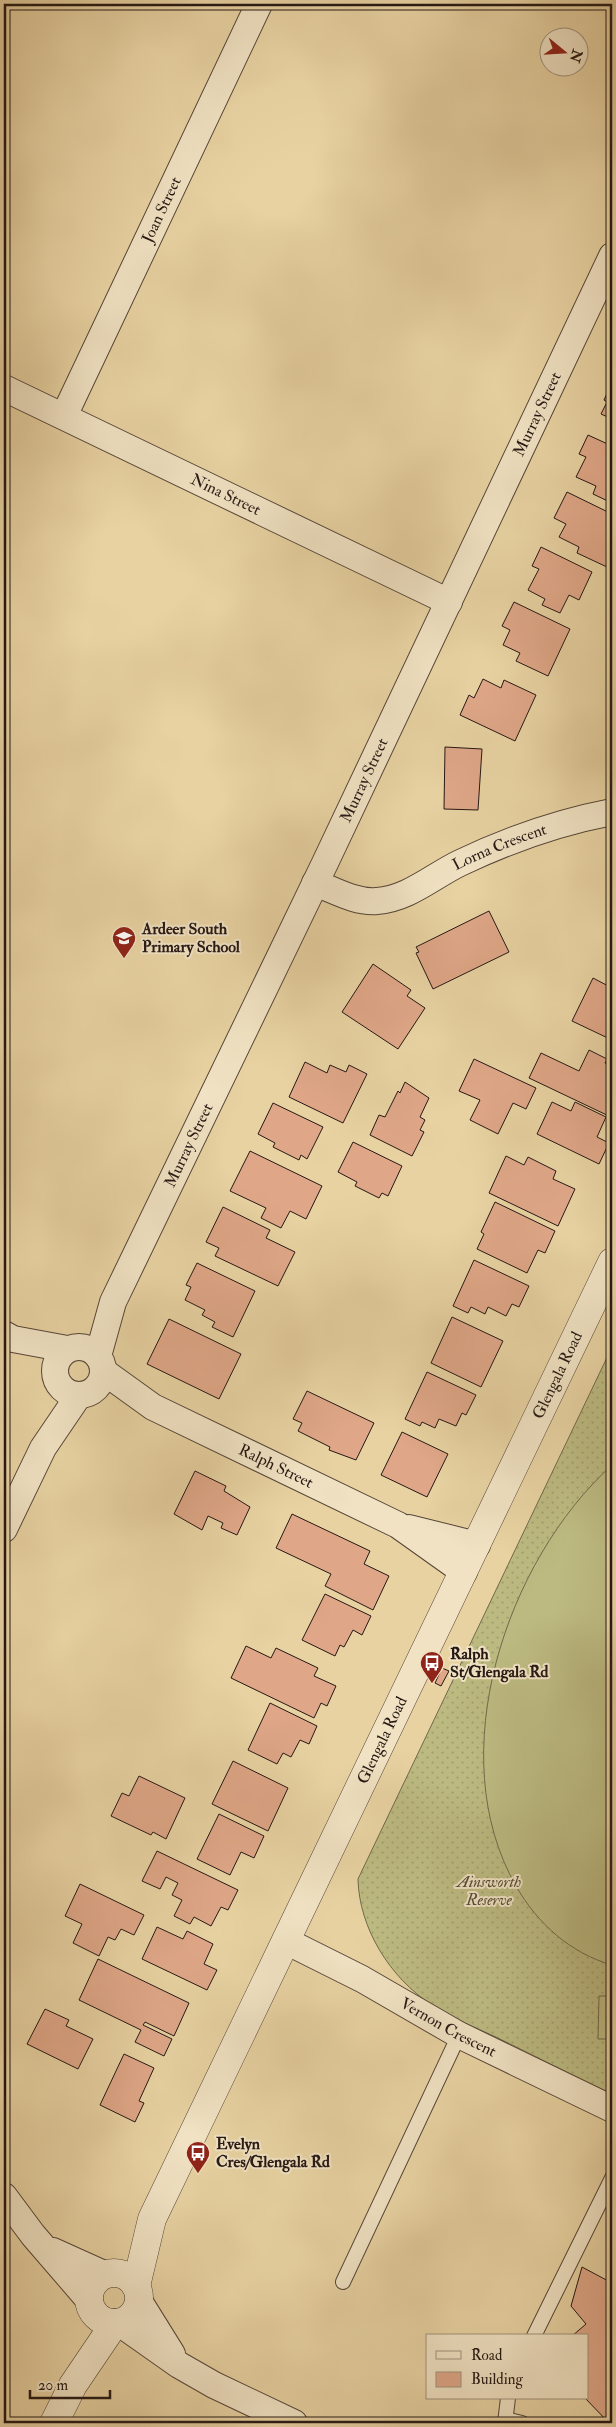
<svg xmlns="http://www.w3.org/2000/svg" width="616" height="2427" font-family="'IM FELL Double Pica',serif">
<defs>
<pattern id="grass-dots" width="8" height="8" patternUnits="userSpaceOnUse" patternTransform="scale(1.25)"><rect width="8" height="8" fill="#bcba81"/><path d="M2 2h.1M6 6h.1" fill="none" stroke="#a19f6f" stroke-width="1.8" stroke-linecap="round"/></pattern>
</defs>
<rect width="100%" height="100%" fill="#e8d2a2"/>
<filter id="stains"><feTurbulence type="fractalNoise" baseFrequency=".004" numOctaves="4"/><feColorMatrix values="0 0 0 0 .2 0 0 0 0 .09 0 0 0 0 .02 0 0 0 .5 -.17"/></filter>
<radialGradient id="worn" r=".72"><stop offset=".6" stop-color="#630" stop-opacity="0"/><stop offset="1" stop-color="#630" stop-opacity=".3"/></radialGradient>
<path fill="url(#grass-dots)" stroke="#70694a" d="M 612,1347 L 612,2094 C 577,2077 542,2060 506,2042 C 482,2030 455,2020 432,2005 C 390,1978 359,1928 358,1879 Z"/>
<path fill="#bcba81" stroke="#70694a" d="M 612,1465 L 612,1965 C 570,1953 537,1923 516,1886 C 441,1755 506,1561 612,1465 Z
M 599,1996 L 612,1996 L 612,2039 L 598,2039 Z"/>
<path fill="#dfa788" stroke="#251814" d="M 612,382 L 612,419 L 601,414 L 607,402 L 604,400 Z
M 588,435 L 612,446 L 612,503 L 593,494 L 596,486 L 576,477 L 586,457 L 579,454 Z
M 567,492 L 612,514 L 612,556 L 607,567 L 577,553 L 579,547 L 559,537 L 566,524 L 554,518 Z
M 541,547 L 592,572 L 579,600 L 569,595 L 560,613 L 542,605 L 545,599 L 528,590 L 539,569 L 532,566 Z
M 514,602 L 570,629 L 548,676 L 516,661 L 520,653 L 503,645 L 510,630 L 502,626 Z
M 483,679 L 501,688 L 504,680 L 536,695 L 515,741 L 460,715 L 469,695 L 474,698 Z
M 445,747 L 482,749 L 478,810 L 444,809 Z
M 489,911 L 509,952 L 433,989 L 416,953 L 419,952 L 416,947 Z
M 373,964 L 411,990 L 407,996 L 425,1008 L 398,1049 L 342,1012 Z
M 593,978 L 612,988 L 612,1040 L 572,1021 Z
M 589,1050 L 607,1059 L 605,1063 L 612,1067 L 611,1117 L 529,1078 L 541,1053 L 579,1071 Z
M 474,1059 L 536,1088 L 526,1109 L 513,1103 L 498,1134 L 470,1120 L 480,1100 L 459,1091 Z
M 305,1062 L 327,1073 L 330,1065 L 346,1072 L 349,1065 L 367,1074 L 343,1123 L 289,1097 Z
M 405,1082 L 429,1098 L 420,1117 L 425,1120 L 420,1130 L 424,1132 L 412,1156 L 370,1135 L 379,1115 L 385,1117 L 398,1091 L 400,1093 Z
M 552,1102 L 571,1111 L 575,1102 L 606,1117 L 597,1137 L 609,1143 L 599,1164 L 537,1134 Z
M 273,1103 L 323,1127 L 307,1159 L 301,1155 L 299,1160 L 273,1147 L 275,1143 L 258,1134 Z
M 353,1142 L 402,1166 L 388,1196 L 382,1193 L 379,1198 L 355,1186 L 357,1182 L 338,1172 Z
M 250,1151 L 322,1186 L 306,1219 L 290,1211 L 281,1228 L 261,1218 L 266,1208 L 230,1191 Z
M 506,1156 L 524,1165 L 528,1157 L 556,1171 L 553,1179 L 575,1189 L 558,1226 L 489,1193 Z
M 495,1202 L 555,1231 L 545,1253 L 538,1250 L 527,1273 L 477,1249 L 484,1234 L 481,1232 Z
M 223,1207 L 270,1230 L 266,1238 L 295,1252 L 278,1286 L 215,1256 L 219,1248 L 206,1242 Z
M 474,1260 L 529,1286 L 519,1307 L 512,1304 L 506,1316 L 488,1307 L 485,1314 L 471,1307 L 468,1313 L 453,1306 Z
M 197,1263 L 255,1291 L 233,1337 L 212,1327 L 215,1322 L 202,1315 L 205,1310 L 185,1300 L 191,1287 L 186,1285 Z
M 452,1317 L 503,1341 L 481,1387 L 431,1363 Z
M 169,1319 L 241,1354 L 219,1399 L 147,1364 Z
M 427,1372 L 476,1395 L 466,1415 L 462,1413 L 456,1426 L 439,1419 L 435,1428 L 422,1422 L 420,1426 L 405,1419 Z
M 307,1391 L 374,1423 L 356,1460 L 329,1450 L 330,1447 L 298,1431 L 302,1423 L 293,1419 Z
M 402,1432 L 448,1454 L 427,1497 L 381,1475 Z
M 195,1471 L 226,1486 L 224,1491 L 250,1507 L 237,1535 L 221,1528 L 223,1523 L 208,1516 L 202,1530 L 174,1514 Z
M 292,1514 L 370,1551 L 364,1564 L 389,1576 L 373,1610 L 325,1586 L 331,1574 L 276,1548 Z
M 325,1594 L 371,1616 L 362,1635 L 353,1630 L 344,1647 L 340,1645 L 335,1656 L 302,1640 Z
M 246,1646 L 271,1658 L 276,1648 L 318,1668 L 314,1676 L 336,1686 L 327,1706 L 321,1703 L 314,1718 L 231,1678 Z
M 442,1668 L 449,1671 L 441,1686 L 435,1683 Z
M 270,1703 L 317,1726 L 309,1744 L 300,1740 L 291,1757 L 283,1753 L 277,1764 L 248,1750 Z
M 233,1761 L 288,1788 L 268,1831 L 212,1804 Z
M 139,1776 L 185,1798 L 166,1839 L 153,1832 L 151,1835 L 111,1816 L 122,1793 L 129,1796 Z
M 219,1814 L 264,1836 L 254,1858 L 241,1852 L 230,1875 L 197,1859 Z
M 157,1851 L 238,1890 L 228,1910 L 221,1907 L 211,1926 L 194,1917 L 190,1924 L 174,1916 L 182,1900 L 172,1895 L 178,1883 L 166,1877 L 160,1889 L 142,1881 Z
M 80,1884 L 144,1915 L 134,1935 L 121,1929 L 115,1940 L 108,1937 L 99,1956 L 73,1943 L 82,1924 L 65,1916 Z
M 157,1927 L 183,1939 L 187,1931 L 213,1944 L 204,1964 L 217,1970 L 207,1990 L 142,1959 Z
M 98,1959 L 189,2003 L 174,2036 L 145,2022 L 143,2025 L 172,2039 L 164,2056 L 135,2042 L 141,2030 L 79,2000 Z
M 45,2009 L 69,2020 L 66,2026 L 93,2039 L 78,2069 L 27,2044 Z
M 124,2054 L 154,2068 L 139,2101 L 144,2103 L 135,2122 L 100,2105 Z
M 582,2267 L 612,2283 L 612,2423 L 609,2423 L 585,2398 L 587,2398 L 587,2336 L 572,2336 L 586,2324 L 571,2306 Z"/>
<g fill="none" stroke-linecap="round" stroke-linejoin="round">
<g stroke="#564638" stroke-width="16">
<path id="service" d="M 343,2282 L 459,2035
M 534,2336 L 612,2178
M 505,2419 L 522,2423
M 505,2423 L 508,2398"/>
</g>
<g stroke="#564638" stroke-width="28">
<g id="minor">
<path id="s1" d="M 4,388 L 449,602"/>
<path id="s2" d="M 64,416 L 259,4"/>
<path id="s3" d="M 315,883 C 334,890 356,903 377,901 C 408,899 433,876 460,863 C 508,840 560,822 612,812"/>
<path d="M 4,1334 L 13,1339 L 67,1349"/>
<circle cx="79" cy="1371" r="24"/>
<path id="s4" d="M 98,1356 L 113,1302 L 325,863 L 612,256"/>
<path id="s5" d="M 103,1371 L 153,1407 L 398,1525 L 464,1572"/>
<path d="M 409,1528 L 477,1545"/>
<path d="M 4,1529 L 43,1448 L 79,1395"/>
<path id="s6" d="M 286,1941 L 362,1979 L 459,2035 L 612,2109"/>
<path d="M 4,2196 L 33,2235 L 89,2300"/>
<path d="M 53,2251 L 104,2274"/>
<path d="M 139,2301 L 172,2354"/>
<path d="M 118,2322 L 179,2365 L 214,2385 L 294,2423"/>
</g>
</g>
<g stroke="#564638" stroke-width="29">
<g id="tertiary">
<circle cx="114" cy="2298" r="25"/>
<path id="s7" d="M 136,2286 L 152,2219 L 612,1262"/>
<path d="M 54,2423 L 73,2385 L 115,2323"/>
</g>
</g>
<use href="#service" stroke="#f0e2c3" stroke-width="14"/>
<use href="#minor" stroke="#f0e2c3" stroke-width="26"/>
<use href="#tertiary" stroke="#f0e2c3" stroke-width="28"/>
</g>
<defs>
<g id="school-pin" transform="scale(1.25)"><path d="M0 17L-7.5 6A9.5 9.5 0 1 1 7.5 6Z" fill="#8f2418" stroke="#f0e2c3"/><path d="M0-5L7-2L0 1L-7-2ZM-4 1L0 2.5L4 1V4Q0 6-4 4Z" fill="#fff"/></g>
<g id="bus-pin" transform="scale(1.25)"><path d="M0 17L-7.5 6A9.5 9.5 0 1 1 7.5 6Z" fill="#8f2418" stroke="#f0e2c3"/><path d="M-5-6H5V4H4V6H2V4H-2V6H-4V4H-5ZM-3.5-4V0h7V-4ZM-3.5 1.2v1.5H-2V1.2ZM2 1.2v1.5H3.5V1.2Z" fill="#fff"/></g>
</defs>
<g fill-rule="evenodd">
<use href="#school-pin" x="124" y="938"/>
<use href="#bus-pin" x="432" y="1663"/>
<use href="#bus-pin" x="198" y="2153"/>
</g>
<g text-anchor="middle" dominant-baseline="central" stroke-width="4" stroke-linejoin="round" paint-order="stroke">
<g font-size="16" fill="#251814" stroke="#f0e2c3">
<text stroke="none"><textPath href="#s2" startOffset="228">Joan Street</textPath></text>
<text stroke="none"><textPath href="#s4" startOffset="1040">Murray Street</textPath></text>
<text stroke="none"><textPath href="#s1" startOffset="246">Nina Street</textPath></text>
<text stroke="none"><textPath href="#s4" startOffset="635">Murray Street</textPath></text>
<text stroke="none"><textPath href="#s3" startOffset="200">Lorna Crescent</textPath></text>
<text stroke="none"><textPath href="#s4" startOffset="230">Murray Street</textPath></text>
<text stroke="none"><textPath href="#s7" startOffset="1005">Glengala Road</textPath></text>
<text stroke="none"><textPath href="#s5" startOffset="198">Ralph Street</textPath></text>
<text stroke="none"><textPath href="#s7" startOffset="600">Glengala Road</textPath></text>
<text stroke="none"><textPath href="#s6" startOffset="184">Vernon Crescent</textPath></text>
</g>
<g font-size="16" font-weight="bold" fill="#251814" stroke="#f0e2c3" text-anchor="start">
<text x="142" y="929">Ardeer South<tspan x="142" dy="18">Primary School</tspan></text>
<text x="450" y="1654">Ralph<tspan x="450" dy="18">St/Glengala Rd</tspan></text>
<text x="216" y="2144">Evelyn<tspan x="216" dy="18">Cres/Glengala Rd</tspan></text>
</g>
<g font-size="16" font-style="italic" fill="#524935" stroke="#f0e2c3">
<text x="489" y="1882">Ainsworth<tspan x="489" dy="18">Reserve</tspan></text>
</g>
</g>
<rect width="616" height="2427" fill="none" stroke="#e8d2a2" stroke-width="20"/>
<rect x="5" y="5" width="606" height="2417" fill="none" stroke="#251814" stroke-width="2.5"/>
<rect x="10" y="10" width="596" height="2407" fill="none" stroke="#251814"/>
<rect x="426" y="2334" width="162" height="65" fill="#f0e2c3" stroke="#9f917d"/>
<rect x="436" y="2351" width="25" height="8" fill="#f0e2c3" stroke="#9f917d"/>
<text x="471" y="2360" font-size="15" fill="#251814">Road</text>
<rect x="436" y="2372" width="25" height="15" fill="#dfa788" stroke="#9f917d"/>
<text x="471" y="2384" font-size="15" fill="#251814">Building</text>
<g transform="translate(564 52) rotate(108)"><circle r="24" fill="#f0e2c3" stroke="#9f917d"/>
<path d="M0-4L9 19L0 12L-9 19Z" fill="#8f2418"/>
<text y="-8" font-size="14" font-weight="bold" text-anchor="middle" fill="#251814">N</text>
</g>
<path d="M30 2390v8h80v-8" fill="none" stroke="#251814" stroke-width="2.5"/>
<text x="38" y="2390" font-size="15" fill="#251814" stroke="#f0e2c3" stroke-width="4" paint-order="stroke">20 m</text>
<rect width="100%" height="100%" filter="url(#stains)"/>
<rect width="100%" height="100%" fill="url(#worn)"/>
</svg>
